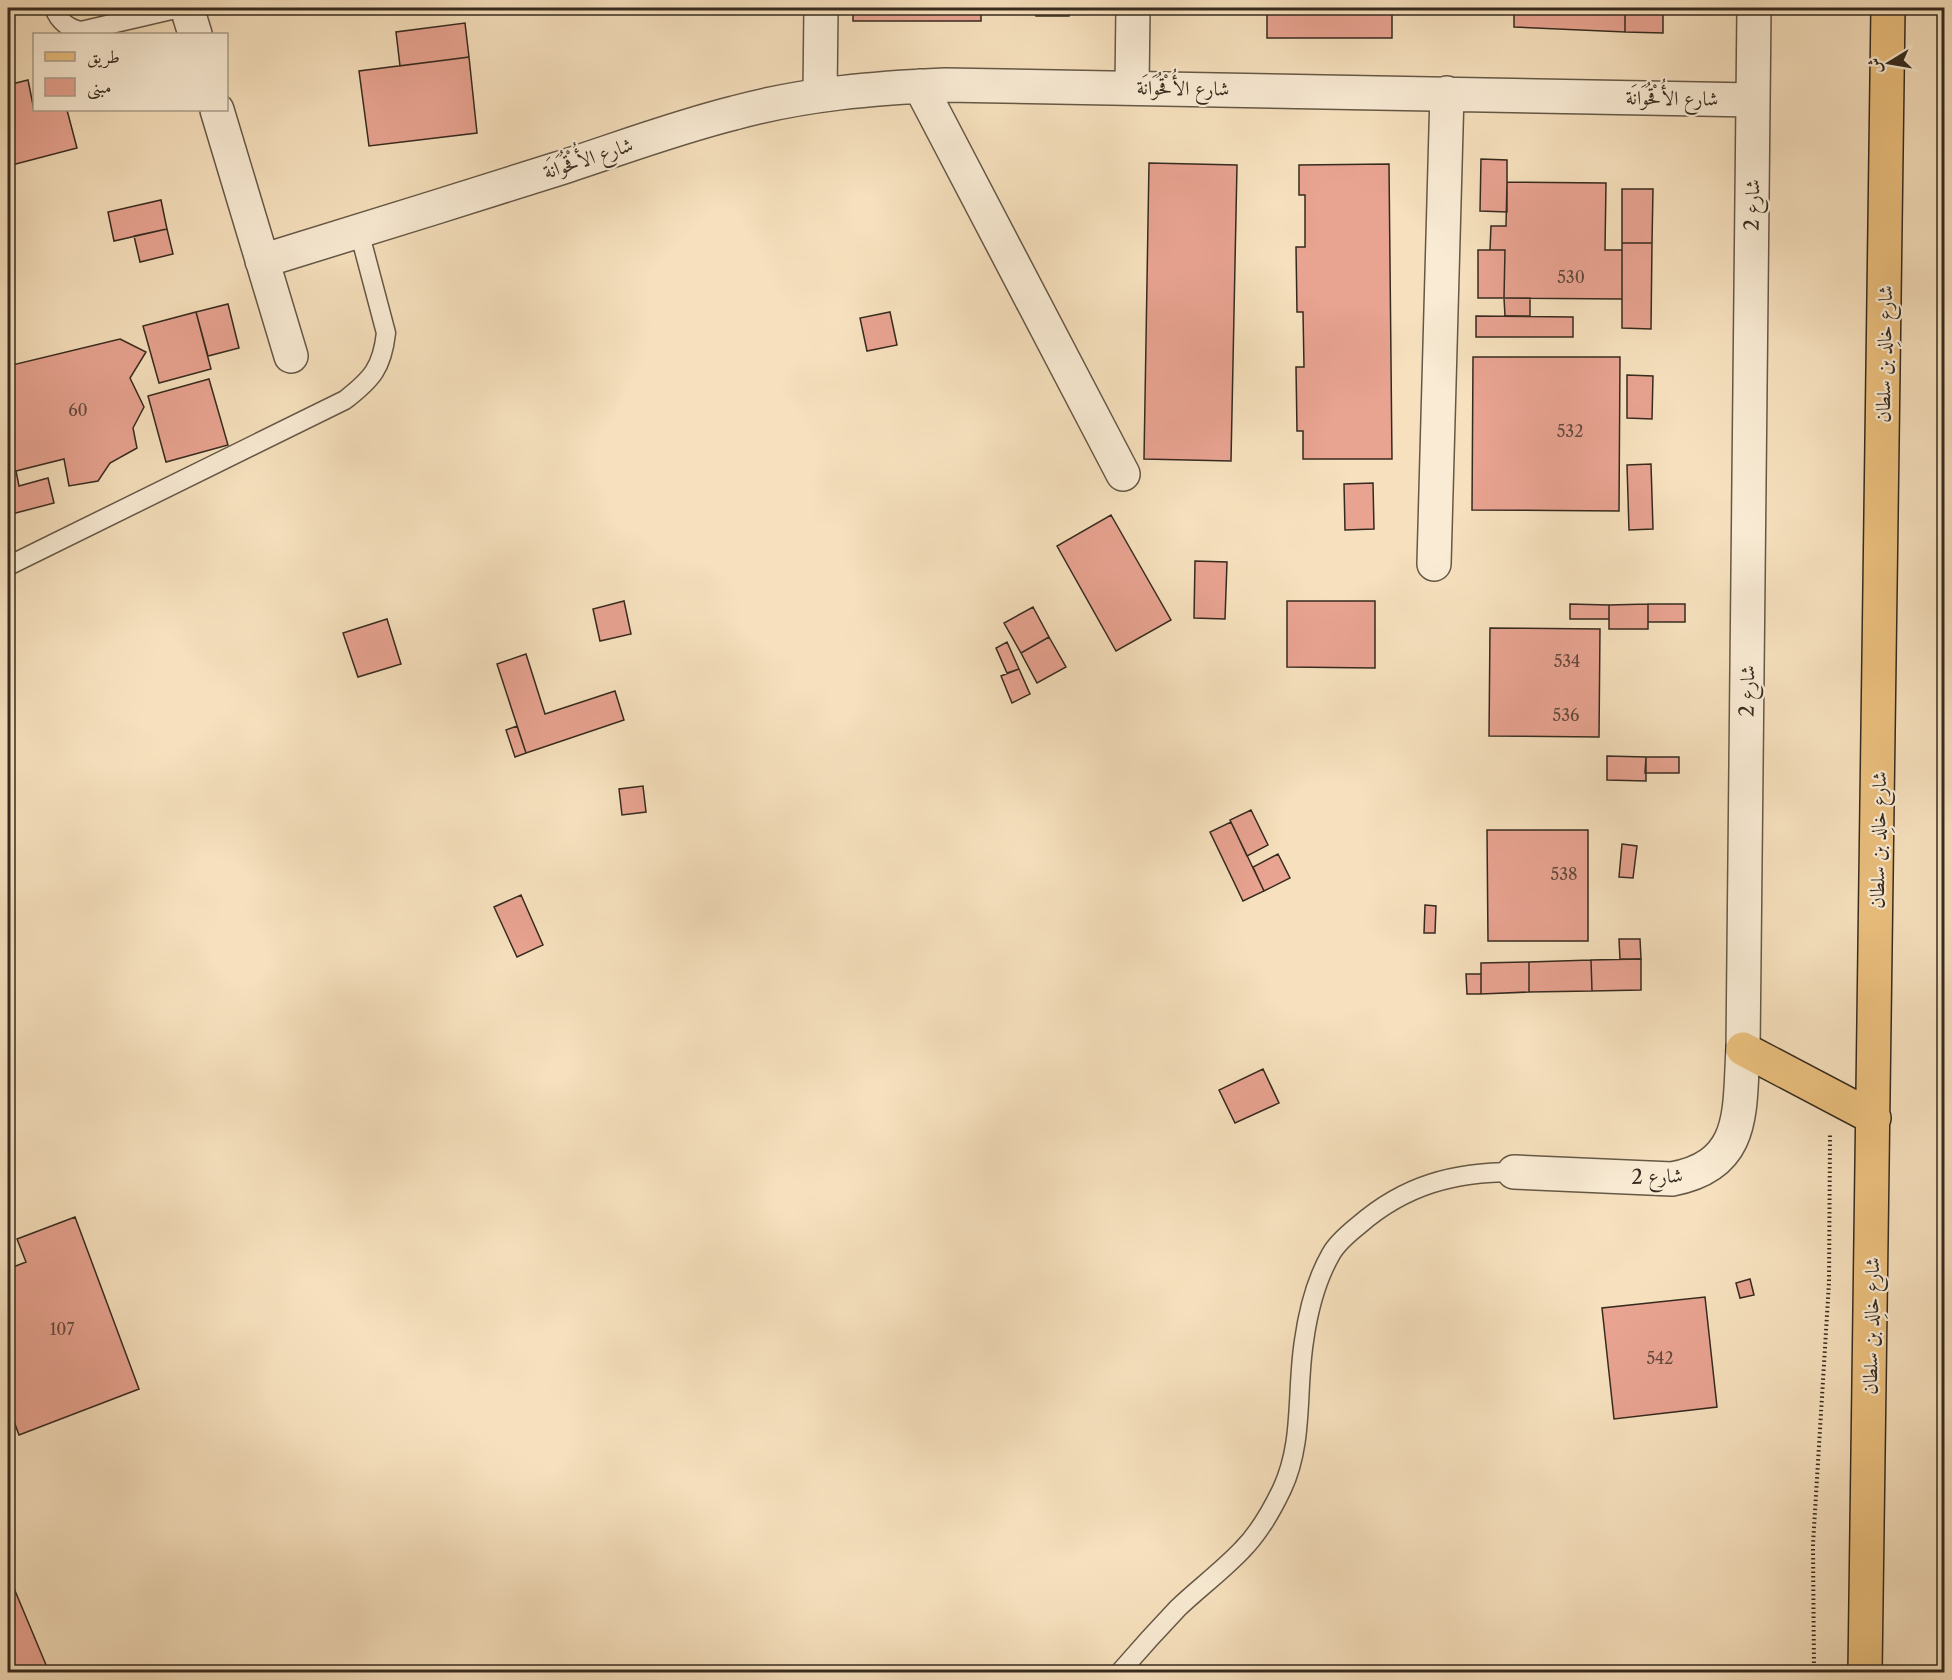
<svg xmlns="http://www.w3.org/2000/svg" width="1952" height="1680" font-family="'Libre Caslon Text',Amiri,serif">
<rect width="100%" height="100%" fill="#f6e0bd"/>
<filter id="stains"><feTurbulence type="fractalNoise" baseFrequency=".00333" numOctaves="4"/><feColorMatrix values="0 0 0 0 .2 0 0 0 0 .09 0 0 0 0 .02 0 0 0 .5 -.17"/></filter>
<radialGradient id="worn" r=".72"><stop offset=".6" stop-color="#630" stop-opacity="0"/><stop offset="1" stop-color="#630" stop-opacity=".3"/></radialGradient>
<path fill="#e8a391" stroke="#362b1f" stroke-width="1.5" d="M 853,8 L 981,8 L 981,21 L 853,21 Z
M 1036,8 L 1069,8 L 1069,16 L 1036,16 Z
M 1267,8 L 1392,8 L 1392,38 L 1267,38 Z
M 1514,8 L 1625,8 L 1625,32 L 1514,27 Z
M 1625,8 L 1663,8 L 1663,33 L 1625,32 Z
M 465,23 L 469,57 L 400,66 L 396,32 Z
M 469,57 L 477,133 L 369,146 L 359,71 Z
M 8,66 L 12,84 L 28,80 L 34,110 L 67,110 L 77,148 L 8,166 Z
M 1481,159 L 1507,160 L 1507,212 L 1480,211 Z
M 1149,163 L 1237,165 L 1231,461 L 1144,459 Z
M 1389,164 L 1392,459 L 1303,459 L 1303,431 L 1297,431 L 1296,367 L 1304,367 L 1303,312 L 1297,312 L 1296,247 L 1305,247 L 1305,195 L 1299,195 L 1299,165 Z
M 1507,182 L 1606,183 L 1605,250 L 1622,250 L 1622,299 L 1504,298 L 1505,250 L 1490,250 L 1491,226 L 1506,226 Z
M 1622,189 L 1653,189 L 1652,243 L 1622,243 Z
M 161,200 L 167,229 L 114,241 L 108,212 Z
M 167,229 L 173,254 L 140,262 L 134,236 Z
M 1622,243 L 1652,243 L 1651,329 L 1622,328 Z
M 1478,250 L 1505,250 L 1504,298 L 1478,298 Z
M 1504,298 L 1530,298 L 1530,316 L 1505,316 Z
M 228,304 L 239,348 L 208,356 L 196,312 Z
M 196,312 L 211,369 L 159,383 L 143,326 Z
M 890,312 L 897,345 L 867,351 L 860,318 Z
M 1476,316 L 1573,317 L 1573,337 L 1476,337 Z
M 120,339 L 146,352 L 130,378 L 144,407 L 133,428 L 137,448 L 110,463 L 98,481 L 69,486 L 64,459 L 8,473 L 8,366 Z
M 1473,357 L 1620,357 L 1619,511 L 1472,510 Z
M 1627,375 L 1653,376 L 1652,419 L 1627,418 Z
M 209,379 L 228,445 L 166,462 L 148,396 Z
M 1651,464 L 1653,529 L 1629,530 L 1627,465 Z
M 16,471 L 19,486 L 48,478 L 54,503 L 8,515 L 8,473 Z
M 1373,483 L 1374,529 L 1345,530 L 1344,484 Z
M 1111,515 L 1171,620 L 1116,651 L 1057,546 Z
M 1195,561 L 1227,562 L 1225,619 L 1194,618 Z
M 624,601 L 631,634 L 600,641 L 593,609 Z
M 1287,601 L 1375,601 L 1375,668 L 1287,667 Z
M 1570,604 L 1609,605 L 1609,619 L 1570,619 Z
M 1648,604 L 1685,604 L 1685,622 L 1648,622 Z
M 1648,604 L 1648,629 L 1609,629 L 1609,605 Z
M 1033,607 L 1049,637 L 1021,653 L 1004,623 Z
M 387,619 L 401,664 L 358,677 L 343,633 Z
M 1490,628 L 1600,629 L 1599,737 L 1489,736 Z
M 1049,637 L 1066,667 L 1037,683 L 1021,653 Z
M 1007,642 L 1019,669 L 1007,673 L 996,648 Z
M 526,654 L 545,714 L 615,691 L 624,720 L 526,753 L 497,664 Z
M 1019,669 L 1030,694 L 1012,703 L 1001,676 Z
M 517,726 L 526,753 L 515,757 L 506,730 Z
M 1607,756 L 1646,757 L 1646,781 L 1607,780 Z
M 1646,757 L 1679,757 L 1679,773 L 1645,773 Z
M 643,786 L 646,812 L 622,815 L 619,789 Z
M 1251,810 L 1268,845 L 1247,856 L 1230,820 Z
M 1231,822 L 1264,891 L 1243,901 L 1210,832 Z
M 1487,830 L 1588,830 L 1588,941 L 1488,941 Z
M 1622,844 L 1637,846 L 1633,878 L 1619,877 Z
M 1278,854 L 1290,878 L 1264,891 L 1253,867 Z
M 521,895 L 543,945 L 517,957 L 494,907 Z
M 1425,905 L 1436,906 L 1435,933 L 1424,933 Z
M 1619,939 L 1640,939 L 1641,959 L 1620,959 Z
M 1641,959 L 1641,990 L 1592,991 L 1591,960 Z
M 1591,960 L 1592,991 L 1529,992 L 1529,962 Z
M 1529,962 L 1529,992 L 1481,994 L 1481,963 Z
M 1466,974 L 1481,974 L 1481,994 L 1467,994 Z
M 1263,1069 L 1279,1103 L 1235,1123 L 1219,1090 Z
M 75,1217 L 139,1389 L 19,1435 L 8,1405 L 8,1269 L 26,1262 L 17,1239 Z
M 1750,1279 L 1754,1295 L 1740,1298 L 1736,1283 Z
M 1705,1297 L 1717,1407 L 1614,1419 L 1602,1308 Z
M 8,1574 L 49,1672 L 8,1672 Z"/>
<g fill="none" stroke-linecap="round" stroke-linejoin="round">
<g stroke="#665846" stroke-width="21">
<path id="service" d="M 54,8 C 59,21 67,28 81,31 L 180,8
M 8,566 L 345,400 C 372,379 382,368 386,333 L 359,231
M 1120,1672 C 1139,1650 1158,1629 1178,1608 C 1199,1588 1222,1571 1242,1550 C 1259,1533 1272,1510 1282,1489 C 1304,1442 1296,1391 1304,1341 C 1308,1312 1316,1280 1331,1254 C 1337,1243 1349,1233 1359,1225 C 1405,1185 1454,1172 1514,1172"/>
</g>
<g stroke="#665846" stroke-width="36">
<path id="minor" d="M 187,8 L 195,34
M 920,86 L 1123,474
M 1132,87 L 1133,8
M 820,94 L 821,8
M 217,110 L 291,356
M 262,261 C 360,231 459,200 557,169 C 616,150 674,128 734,113 C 803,94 874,88 945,85 L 1753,100
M 1434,564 L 1447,93
M 1514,1172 L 1672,1179 C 1747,1165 1739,1110 1743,1049 L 1754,8"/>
</g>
<g stroke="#362b1f" stroke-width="36">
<path id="primary" d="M 1743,1049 L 1874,1118
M 1865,1672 L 1888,8"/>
</g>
<path stroke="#362b1f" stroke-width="4" stroke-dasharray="1.5 3" stroke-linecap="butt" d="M 1814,1672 L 1813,1544 L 1829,1282 L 1830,1135"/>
<use href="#service" stroke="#f9ebd4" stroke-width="18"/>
<use href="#minor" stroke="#f9ebd4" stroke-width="33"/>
<use href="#primary" stroke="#ebc07e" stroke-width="33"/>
</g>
<g text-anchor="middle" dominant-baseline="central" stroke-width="4.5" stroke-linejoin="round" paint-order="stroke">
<g font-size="16" fill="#62493c">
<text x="1571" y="277">530</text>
<text x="78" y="410">60</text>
<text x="1570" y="431">532</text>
<text x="1567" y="661">534</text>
<text x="1566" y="715">536</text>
<text x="1564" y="874">538</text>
<text x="62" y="1329">107</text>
<text x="1660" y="1358">542</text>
</g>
<g font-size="20" fill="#362b1f" stroke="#f9ebd4">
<text transform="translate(1183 88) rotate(1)">شارع الأُقْحُوَانَة</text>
<text transform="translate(1672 98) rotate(1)">شارع الأُقْحُوَانَة</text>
<text transform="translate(588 158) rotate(-18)">شارع الأُقْحُوَانَة</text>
<text transform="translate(1752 205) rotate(-89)">شارع 2</text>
<text transform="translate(1884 354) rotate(-89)">شارع خالِد بن سلطان</text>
<text transform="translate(1747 691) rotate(-89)">شارع 2</text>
<text transform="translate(1878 840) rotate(-89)">شارع خالِد بن سلطان</text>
<text transform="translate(1657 1176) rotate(-2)">شارع 2</text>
<text transform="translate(1871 1326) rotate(-89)">شارع خالِد بن سلطان</text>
</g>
</g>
<rect width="1952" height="1680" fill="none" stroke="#f6e0bd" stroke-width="30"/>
<rect x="9" y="9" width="1934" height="1662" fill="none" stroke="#362b1f" stroke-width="3"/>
<rect x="15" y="15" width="1922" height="1650" fill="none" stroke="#362b1f" stroke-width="1.5"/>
<rect x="33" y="33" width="195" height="78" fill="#f9ebd4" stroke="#ab9e8c" stroke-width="1.5"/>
<rect x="45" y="52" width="30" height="9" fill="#ebc07e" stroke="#ab9e8c" stroke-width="1.5"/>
<text x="87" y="63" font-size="18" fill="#362b1f">طريق</text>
<rect x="45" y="78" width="30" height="18" fill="#e8a391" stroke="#ab9e8c" stroke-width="1.5"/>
<text x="87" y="93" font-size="18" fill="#362b1f">مبنى</text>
<g transform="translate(1889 63) rotate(259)" stroke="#f9ebd4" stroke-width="4.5" paint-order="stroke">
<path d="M0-4.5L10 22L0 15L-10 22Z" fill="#362b1f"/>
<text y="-9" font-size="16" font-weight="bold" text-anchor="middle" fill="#362b1f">ش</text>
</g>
<rect width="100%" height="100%" filter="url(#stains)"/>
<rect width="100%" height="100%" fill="url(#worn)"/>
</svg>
